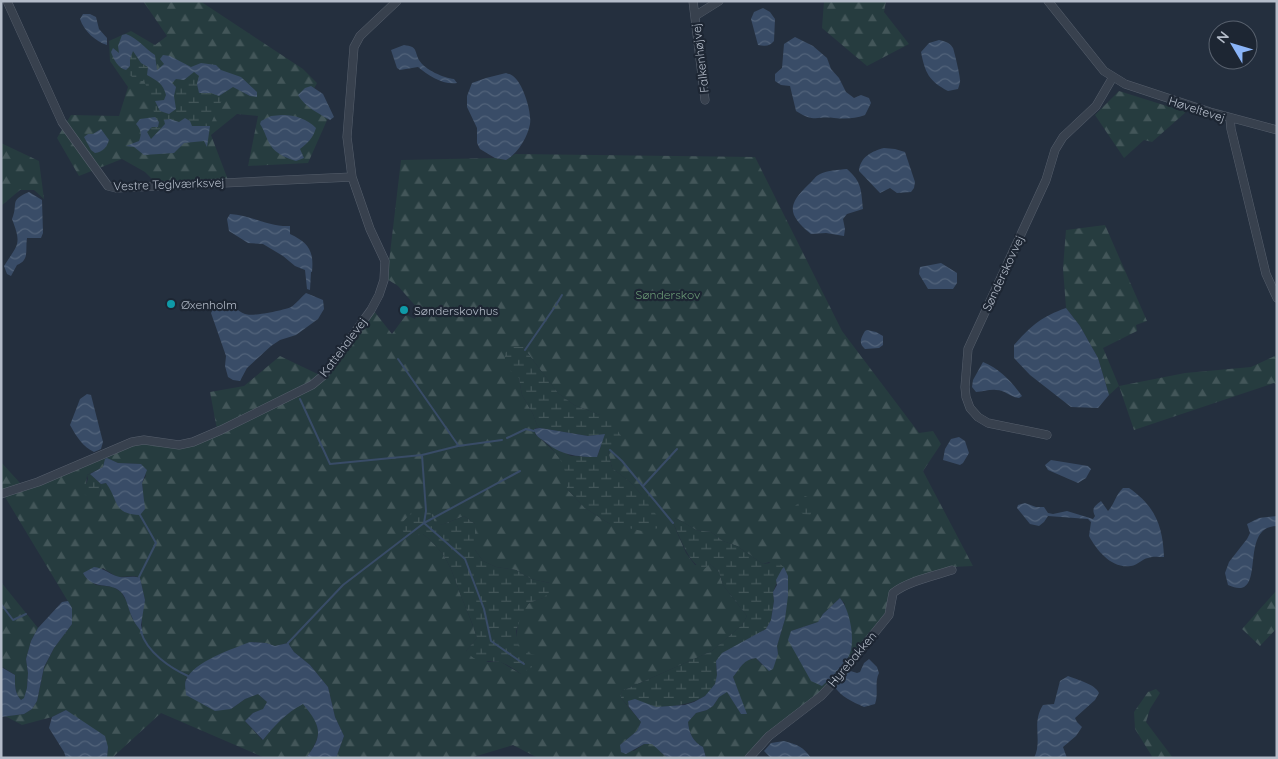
<svg xmlns="http://www.w3.org/2000/svg" width="1278" height="759" font-family="Quicksand,sans-serif">
<defs>
<pattern id="forest-firs" width="22" height="20" patternUnits="userSpaceOnUse" patternTransform="scale(1.25)"><rect width="22" height="20" fill="#263c3f"/><path d="M5 1l3.5 6h-7zM16 11l3.5 6h-7z" fill="#435659"/></pattern>
<pattern id="wetland-marsh" width="20" height="14" patternUnits="userSpaceOnUse" patternTransform="scale(1.25)"><rect width="20" height="14" fill="#263c3f"/><path d="M1 5h8M5 5V1M11 12h8M15 12V8" fill="none" stroke="#435659"/></pattern>
<pattern id="water-waves" width="16" height="10" patternUnits="userSpaceOnUse" patternTransform="scale(1.25)"><rect width="16" height="10" fill="#394c67"/><path d="M0 5q4-4 8 0t8 0" fill="none" stroke="#53647b"/></pattern>
</defs>
<rect width="100%" height="100%" fill="#242f3e"/>
<path fill="url(#forest-firs)" fill-rule="evenodd" d="M 143,1 L 200,1 L 303,69 L 317,83 L 306,104 L 328,118 L 308,163 L 248,166 L 258,116 L 237,114 L 211,135 L 228,180 L 155,182 L 145,172 L 122,159 L 79,176 L 57,138 L 71,115 L 119,116 L 128,87 L 110,61 L 109,41 L 131,31 L 155,45 L 167,36 Z
M 824,1 L 886,1 L 884,12 L 909,44 L 867,66 L 822,28 Z
M 1119,91 L 1186,112 L 1152,142 L 1144,140 L 1124,158 L 1095,115 Z
M 1,143 L 39,161 L 44,199 L 34,190 L 20,190 L 1,206 Z
M 515,154 L 755,157 L 842,331 L 919,433 L 933,431 L 941,444 L 923,471 L 973,566 L 952,567 L 891,593 L 887,616 L 831,682 L 746,758 L 706,758 L 703,747 C 693,742 689,733 688,722 L 696,713 L 707,710 L 713,706 L 719,697 L 727,691 L 741,714 L 746,714 L 733,677 L 745,661 L 756,658 L 762,665 L 778,654 L 777,646 L 785,619 L 788,576 L 769,562 L 763,564 L 737,546 L 723,541 L 711,532 L 696,530 L 676,518 L 673,523 L 686,553 L 695,565 L 710,564 L 719,572 L 723,585 L 747,616 L 742,625 L 712,651 L 622,691 L 621,698 L 641,722 L 637,731 L 620,745 L 634,751 L 644,744 L 653,744 L 664,755 L 669,758 L 538,758 L 513,745 L 470,758 L 336,758 L 344,736 L 335,717 L 328,687 L 310,665 L 294,652 L 288,643 L 275,646 L 266,643 L 251,642 L 222,654 L 189,674 L 185,681 L 231,709 L 245,699 L 258,694 L 267,702 L 264,709 L 253,713 L 245,721 L 262,740 C 275,725 286,713 303,703 C 321,726 324,734 306,758 L 265,758 L 161,713 L 112,758 L 107,758 L 108,747 L 66,710 L 52,717 L 22,725 L 5,716 L 24,714 L 32,709 L 37,701 L 44,668 L 54,648 L 72,624 L 72,608 L 5,497 L 76,470 L 139,442 L 172,448 L 218,435 L 210,392 L 244,386 L 280,356 L 326,378 L 374,311 L 392,334 L 406,315 L 415,319 L 419,310 L 398,286 L 387,279 L 401,160 L 495,158 L 506,160 ZM 523,347 L 558,393 L 574,405 L 600,415 L 612,468 L 630,482 L 642,495 L 610,524 L 585,508 L 567,489 C 567,483 567,477 566,472 C 563,456 546,444 535,434 L 535,428 L 540,428 L 537,425 L 533,414 L 522,395 L 519,378 ZM 106,458 L 118,463 L 141,464 L 146,476 L 142,483 L 144,503 L 112,491 L 106,483 L 101,484 L 99,497 L 86,484 L 87,475 L 103,467 ZM 431,514 L 436,526 L 444,524 L 464,516 L 475,524 L 475,550 L 483,561 L 496,567 L 516,570 L 531,579 L 550,583 L 543,598 C 538,600 532,601 528,604 C 510,623 519,651 521,674 L 501,662 L 488,662 L 466,651 L 477,638 C 473,625 468,613 463,601 C 451,570 450,556 423,534 ZM 103,568 L 117,577 L 135,576 L 140,578 L 145,600 L 142,612 L 142,632 L 132,618 L 128,604 L 121,592 L 113,587 L 96,585 L 86,578 ZM 840,598 L 845,604 L 811,681 L 791,631 L 818,622 L 823,614 Z
M 1105,225 L 1147,321 L 1136,325 L 1137,331 L 1103,348 L 1119,386 L 1185,373 L 1251,367 L 1277,355 L 1277,385 L 1274,383 L 1134,430 L 1119,386 L 1109,395 L 1098,358 L 1080,326 L 1066,308 L 1063,268 L 1066,230 Z
M 1,462 L 20,483 L 1,492 Z
M 1,582 L 38,628 L 31,641 L 26,659 L 28,673 L 27,688 L 25,698 L 21,700 C 14,693 15,683 15,675 L 1,666 Z
M 1277,590 L 1277,628 L 1260,646 L 1242,629 Z
M 1156,689 L 1160,693 L 1150,709 L 1146,722 L 1173,758 L 1153,758 L 1135,729 L 1134,712 L 1148,692 Z"/>
<path fill="url(#wetland-marsh)" d="M 133,51 L 141,63 L 148,67 L 152,78 C 161,81 164,88 166,95 L 164,100 L 156,101 L 176,109 L 174,96 L 176,87 L 172,84 L 176,79 L 184,80 L 194,72 L 199,76 L 197,84 L 199,93 L 211,93 L 219,96 L 227,92 L 218,107 L 210,126 L 192,126 L 170,119 L 165,120 L 165,124 C 159,129 156,134 151,139 L 147,132 L 158,119 L 155,117 L 150,95 L 144,81 L 138,81 L 121,69 L 126,70 Z
M 513,347 L 523,347 L 558,393 L 574,405 L 600,415 L 615,427 L 624,440 L 608,451 L 612,468 L 630,482 L 642,495 L 665,527 L 642,531 L 610,524 L 585,508 L 567,489 C 566,467 563,462 549,445 L 571,456 L 597,457 C 601,448 602,444 598,435 L 588,436 L 540,428 L 537,425 L 533,414 L 522,395 L 519,378 L 505,366 L 505,353 Z
M 90,474 L 101,484 L 99,497 L 95,498 L 82,494 L 88,479 L 87,475 Z
M 805,496 L 810,498 L 814,509 L 810,515 L 803,514 L 795,506 Z
M 425,507 L 431,514 L 436,525 L 444,524 L 464,516 L 475,524 L 475,550 L 483,561 L 496,567 L 516,570 L 531,579 L 550,583 L 552,590 L 543,598 L 529,603 L 521,616 L 516,631 L 519,651 L 535,655 L 532,667 L 521,674 C 515,670 506,663 499,662 C 484,660 477,664 466,651 L 477,638 C 473,624 468,613 463,601 C 451,570 450,556 423,534 L 414,536 L 404,534 L 401,524 L 412,512 Z
M 676,518 L 696,530 L 711,532 L 723,541 L 737,546 L 763,564 L 777,562 L 784,567 L 782,569 L 773,592 L 774,601 L 771,620 L 766,629 L 741,643 L 716,661 C 716,666 717,672 717,677 C 714,703 675,707 655,707 C 646,706 637,703 628,701 L 629,707 L 621,698 L 622,691 L 712,651 L 742,625 L 747,616 L 723,585 L 719,572 L 710,564 L 703,570 C 686,559 682,540 673,523 Z"/>
<path fill="url(#water-waves)" d="M 763,8 L 770,12 L 775,19 L 774,41 C 769,47 765,46 758,45 L 751,19 L 754,12 Z
M 83,14 L 90,14 L 96,17 L 99,29 L 107,38 L 107,45 C 96,42 84,31 80,19 Z
M 126,34 C 139,39 144,48 155,55 L 157,70 L 164,64 L 160,59 L 163,55 L 170,56 L 191,67 L 201,63 L 216,65 L 221,70 L 241,77 L 257,92 L 257,97 L 250,96 L 233,87 L 219,96 L 211,93 L 199,93 L 197,84 L 199,76 L 194,72 L 184,80 L 176,79 L 172,83 L 176,87 L 174,96 L 176,109 L 169,114 L 160,111 L 155,101 L 164,100 L 166,95 C 163,83 157,81 147,75 L 148,67 L 141,63 L 133,51 L 130,59 L 130,66 L 126,70 C 118,68 114,60 111,52 L 113,48 L 119,53 L 118,46 L 122,35 Z
M 795,37 L 813,46 L 827,58 L 831,69 L 839,78 L 846,92 L 854,98 L 861,95 L 869,98 L 871,103 L 865,115 C 854,119 845,119 834,118 C 816,116 815,123 796,111 L 790,86 L 781,85 L 775,81 L 775,74 L 782,68 L 784,44 Z
M 939,40 C 945,41 950,43 953,48 C 954,50 961,79 960,81 C 960,83 959,86 958,89 L 948,91 C 929,81 925,73 921,52 L 929,43 Z
M 404,45 C 418,47 414,50 419,60 C 425,70 444,78 454,79 L 457,83 C 443,85 429,76 418,67 L 400,70 L 397,68 L 391,50 Z
M 506,73 C 508,74 511,74 513,76 C 523,83 532,112 530,124 C 528,136 518,154 506,160 L 495,158 L 480,149 L 477,143 L 477,128 L 467,107 L 467,96 L 472,83 L 486,78 Z
M 311,86 L 323,94 L 334,117 L 330,120 C 319,114 304,106 298,95 L 305,88 Z
M 282,115 C 296,115 307,119 316,128 C 313,138 308,143 300,149 L 304,158 L 296,161 C 288,159 275,153 271,146 C 266,139 265,131 260,124 L 261,121 L 271,116 Z
M 155,117 L 159,122 L 158,127 L 152,127 L 147,132 L 151,139 L 165,124 L 164,120 L 170,119 L 179,122 L 185,118 L 190,121 L 192,126 L 210,126 L 207,147 L 204,141 L 184,143 L 174,153 L 144,155 L 134,147 L 126,146 L 139,141 C 142,133 141,130 136,124 L 140,119 Z
M 101,129 L 109,140 C 107,147 103,152 95,153 L 91,150 L 84,137 L 88,134 L 93,134 Z
M 884,148 L 895,149 L 905,152 L 915,182 L 914,188 L 911,192 L 897,193 L 890,188 L 880,193 L 859,171 C 860,157 872,151 884,148 Z
M 847,169 C 862,182 861,190 863,209 L 847,214 L 843,219 L 845,229 L 844,236 L 826,233 L 811,234 C 787,214 787,205 809,184 C 813,181 815,176 820,174 C 828,170 838,170 847,169 Z
M 29,192 L 42,200 L 43,233 L 41,238 L 27,238 C 25,250 30,260 17,265 L 11,276 L 7,274 L 4,266 C 18,244 22,245 12,219 C 19,203 8,201 29,192 Z
M 230,214 C 251,215 268,227 290,226 L 290,234 C 309,243 314,251 312,272 L 311,272 L 310,290 L 307,289 L 305,270 L 295,266 L 283,256 L 263,244 L 248,243 L 229,231 L 227,219 Z
M 941,263 L 957,273 L 957,283 L 953,289 L 928,289 L 919,274 L 920,267 Z
M 306,293 L 323,300 L 324,309 L 318,319 L 296,335 L 280,340 L 271,346 L 247,368 L 240,381 L 233,380 L 228,377 L 225,366 L 226,356 L 211,313 C 223,289 233,310 245,314 C 252,317 285,310 291,307 C 296,304 301,297 306,293 Z
M 1066,308 L 1080,326 L 1098,358 L 1109,395 L 1098,408 L 1071,407 L 1030,375 L 1014,358 L 1014,345 C 1032,325 1041,317 1066,308 Z
M 867,330 L 876,332 L 883,336 L 883,345 L 879,348 L 865,349 C 858,343 861,338 865,331 Z
M 983,362 C 1000,369 1011,381 1022,396 L 1019,398 C 1010,397 1005,390 996,390 C 990,389 983,392 976,392 L 972,387 L 973,380 Z
M 87,394 L 91,395 L 103,442 L 101,449 L 94,452 C 83,447 76,436 70,425 L 80,399 Z
M 540,428 L 588,436 L 605,434 L 597,457 C 577,457 560,455 544,441 C 539,438 535,435 534,429 Z
M 959,437 L 965,441 L 969,453 L 963,463 L 960,465 L 943,460 L 945,449 L 951,439 Z
M 107,458 L 118,463 L 141,464 L 147,470 L 142,483 L 145,509 L 140,515 C 112,514 119,500 106,483 L 101,484 L 90,474 L 103,467 L 105,459 Z
M 1051,460 L 1088,466 L 1091,469 L 1086,478 L 1078,483 L 1048,470 L 1045,465 Z
M 1123,488 L 1129,488 C 1155,506 1163,526 1164,557 C 1159,557 1153,556 1148,558 C 1142,559 1138,565 1131,566 C 1112,569 1097,551 1089,536 L 1091,522 L 1088,519 L 1048,516 L 1044,522 L 1039,526 L 1030,524 L 1017,508 L 1018,505 L 1025,503 L 1036,507 L 1044,507 L 1048,513 L 1053,514 L 1067,511 L 1093,519 L 1095,516 C 1091,508 1095,506 1101,501 L 1108,511 C 1115,503 1115,496 1123,488 Z
M 1277,516 L 1277,526 C 1236,526 1270,604 1228,585 L 1225,573 L 1229,562 L 1247,539 L 1250,533 L 1247,524 L 1259,518 Z
M 94,567 C 103,568 108,573 116,576 C 124,579 132,575 140,578 L 145,600 L 141,625 L 143,634 C 139,628 134,623 132,617 C 128,609 127,598 121,592 C 110,581 92,591 83,573 Z
M 784,567 L 788,576 L 788,596 L 785,619 L 777,646 L 778,654 L 773,669 L 769,671 L 756,658 C 744,659 740,668 733,677 L 747,714 L 741,714 L 727,692 L 719,697 L 713,706 L 707,710 L 696,713 L 688,722 C 689,733 693,742 703,747 L 706,758 L 669,758 L 664,755 L 652,744 L 644,744 L 626,754 L 621,752 L 620,745 L 637,731 L 641,722 L 629,707 L 628,701 L 635,699 L 656,707 L 685,705 L 694,702 L 705,696 L 715,684 L 717,675 L 716,661 L 722,653 L 766,629 L 771,620 L 774,601 L 773,592 L 777,585 L 776,580 L 782,569 Z
M 840,598 C 850,610 856,641 849,656 C 844,665 830,679 822,686 L 811,681 L 788,640 L 791,631 L 818,622 L 823,614 Z
M 68,601 L 72,608 L 72,624 L 54,648 L 44,667 L 37,701 L 32,709 L 24,714 L 1,717 L 1,667 L 15,675 C 15,683 14,693 21,700 L 24,698 L 27,688 L 28,673 L 26,659 L 31,641 L 38,628 L 62,602 Z
M 250,642 L 266,643 L 275,646 L 288,643 L 294,652 L 310,665 L 328,687 L 335,717 L 344,736 L 336,758 L 306,758 C 324,735 321,726 303,704 C 286,713 275,725 263,740 L 245,721 L 253,713 L 263,709 L 267,702 L 258,694 L 245,699 L 231,709 L 215,711 L 186,695 C 186,691 184,684 186,680 C 194,661 233,649 250,642 Z
M 869,659 L 877,667 L 879,673 C 874,683 879,693 875,704 L 864,707 C 853,702 841,697 834,686 L 847,670 L 857,673 L 860,672 L 864,663 Z
M 1068,676 C 1078,680 1095,684 1099,693 L 1095,700 L 1075,718 L 1077,722 L 1082,727 L 1076,736 L 1063,747 L 1067,758 L 1034,758 C 1043,740 1031,724 1043,705 L 1054,704 L 1060,681 Z
M 66,710 L 105,736 L 108,747 L 107,758 L 66,758 L 64,752 L 49,728 L 52,717 Z
M 784,741 C 796,744 804,747 811,758 L 771,758 L 764,751 L 771,743 Z"/>
<g fill="none" stroke-linecap="round" stroke-linejoin="round">
<path stroke="#394c67" stroke-width="2" d="M 556,305 L 562,295
M 525,350 L 554,308
M 398,359 L 458,445
M 300,399 L 330,464 L 422,455
M 507,438 L 526,429 L 534,431
M 502,440 L 458,446 L 422,455 L 426,511 L 424,523 L 465,559 L 484,609 L 491,641 L 524,664
M 610,450 L 622,461 L 673,523
M 643,486 L 677,449
M 139,577 L 156,543 L 140,515
M 1,604 L 13,620 L 26,614
M 141,632 C 147,652 170,668 188,676
M 288,643 L 343,585 L 424,523 L 520,471"/>
<g stroke="#565f6c" stroke-width="9">
<path id="minor" d="M 7,1 L 62,122 L 108,186 L 116,188 L 352,177
M 693,1 L 705,100
M 1048,1 L 1104,71 L 1125,84 L 1210,112 L 1277,130
M 695,16 L 719,1
M 1230,118 L 1231,129 L 1266,274 L 1277,298
M 1047,435 L 988,423 L 978,417 L 970,408 L 966,397 L 965,387 L 968,349 L 1046,180 L 1055,150 L 1063,137 L 1096,106 L 1113,77
M 1,494 L 38,482 L 132,442 L 144,440 L 179,445 L 193,442 L 221,430 L 312,385 L 324,375 L 371,310 L 379,295 L 384,280 L 385,261 L 370,229 L 352,177 L 347,137 L 354,47 L 360,36 L 397,1
M 749,758 L 769,736 L 821,696 L 838,678 L 889,615 L 893,593 C 908,581 934,576 952,570"/>
</g>
<use href="#minor" stroke="#38414e" stroke-width="8"/>
</g>
<g fill="#0f9aa8" stroke="#1d2633" stroke-width="2">
<circle cx="171" cy="304" r="5"/>
<circle cx="404" cy="310" r="5"/>
</g>
<g text-anchor="middle" dominant-baseline="central" stroke-width="4.5" stroke-linejoin="round" paint-order="stroke">
<g font-size="12" fill="#b4bcc9" stroke="#1d2633">
<text transform="translate(700 58) rotate(-97)">Falkenhøjvej</text>
<text transform="translate(1197 109) rotate(18)">Høveltevej</text>
<text transform="translate(169 184) rotate(-2)">Vestre Teglværksvej</text>
<text transform="translate(1003 273) rotate(-65)">Sønderskovvej</text>
<text transform="translate(343 347) rotate(-53)">Kattehalevej</text>
<text transform="translate(852 659) rotate(-50)">Hyrebakken</text>
</g>
<g font-size="12" fill="#6b9a76" stroke="#1d2633">
<text x="668" y="294">Sønderskov</text>
</g>
<g font-size="12" fill="#b4bcc9" stroke="#1d2633" text-anchor="start">
<text x="181" y="304">Øxenholm</text>
<text x="414" y="310">Sønderskovhus</text>
</g>
</g>
<rect width="1278" height="759" fill="none" stroke="#b4bcc9" stroke-width="5"/>
<g transform="translate(1233 45) rotate(308)"><circle r="24" fill="#1d2633" stroke="#59626f"/>
<path d="M0-4L9 19L0 12L-9 19Z" fill="#8ab4f8"/>
<text y="-8" font-size="14" font-weight="bold" text-anchor="middle" fill="#b4bcc9">N</text>
</g>
</svg>
